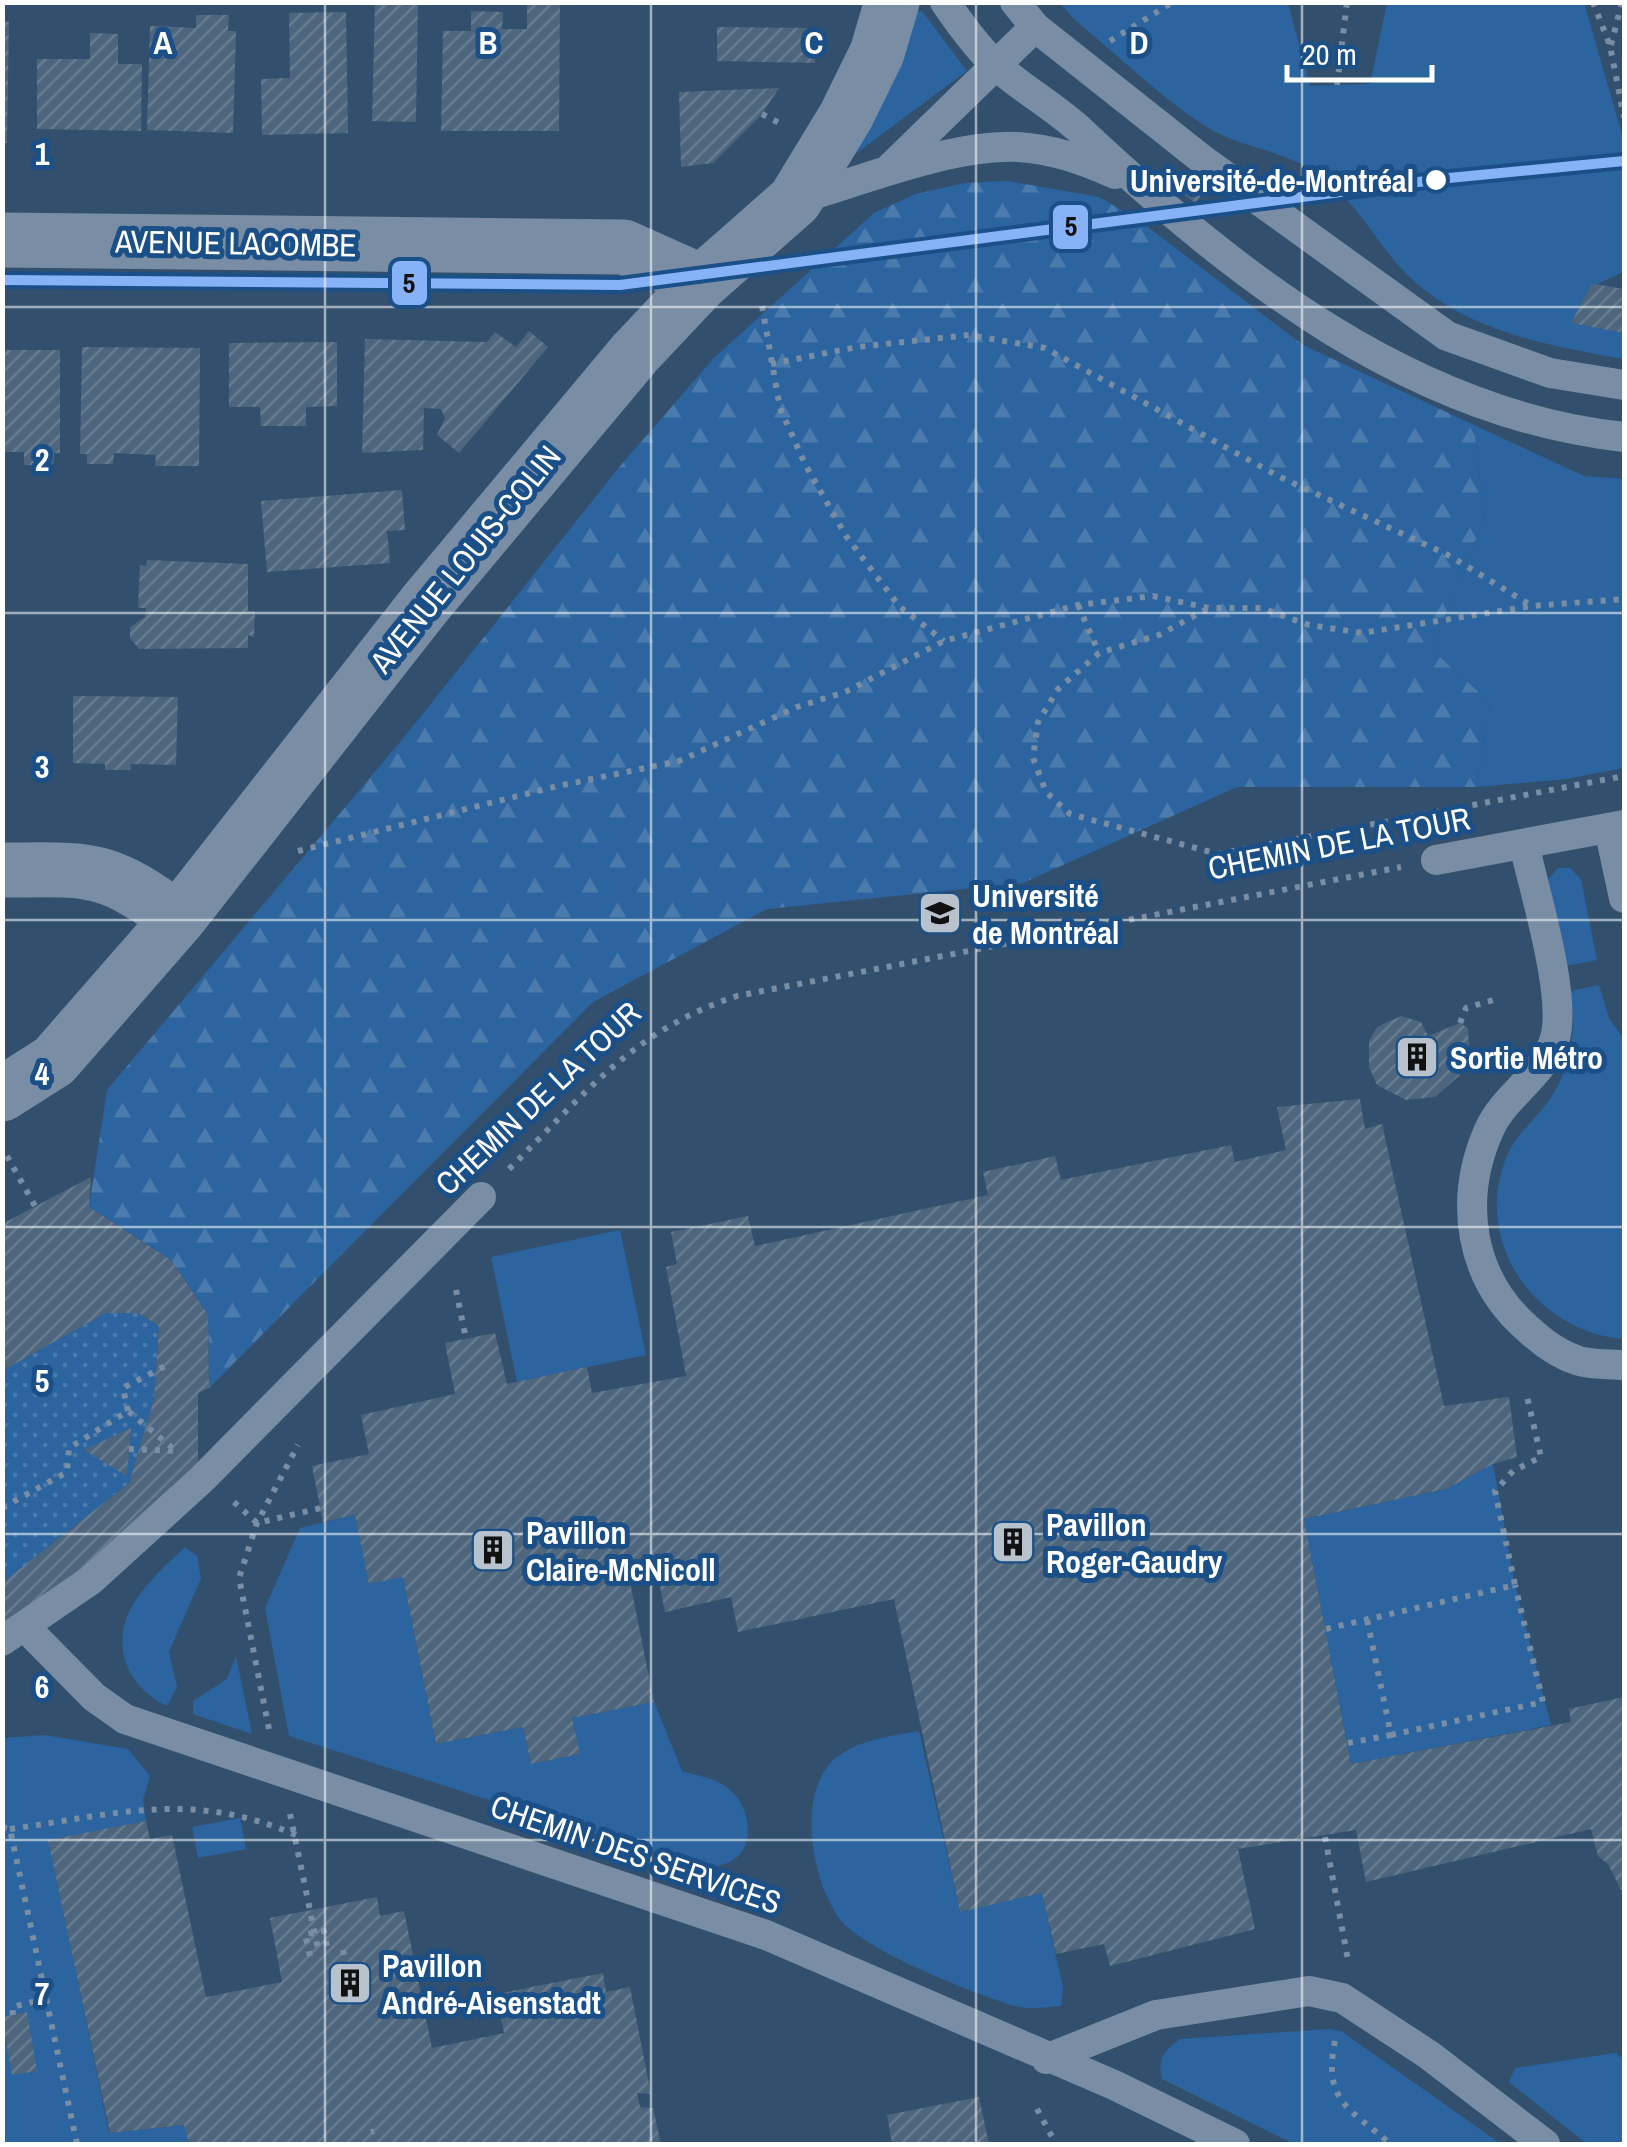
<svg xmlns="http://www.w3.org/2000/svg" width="1627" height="2147" font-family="'Archivo Narrow',sans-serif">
<defs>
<pattern id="forest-firs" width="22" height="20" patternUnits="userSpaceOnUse" patternTransform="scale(2.5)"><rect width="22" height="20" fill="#2b649e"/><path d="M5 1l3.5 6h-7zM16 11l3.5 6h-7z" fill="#4b7bad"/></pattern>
<pattern id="park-dots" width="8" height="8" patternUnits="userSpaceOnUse" patternTransform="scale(2.5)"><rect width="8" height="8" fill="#2b649e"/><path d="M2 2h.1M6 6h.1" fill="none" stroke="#4b7bad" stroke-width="1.8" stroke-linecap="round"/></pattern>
<pattern id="building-hatch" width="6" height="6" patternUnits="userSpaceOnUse" patternTransform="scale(2.5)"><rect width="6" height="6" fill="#4d657d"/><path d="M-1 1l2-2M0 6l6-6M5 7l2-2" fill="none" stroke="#687c90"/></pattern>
</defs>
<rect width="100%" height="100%" fill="#32506e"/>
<path fill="#2b649e" d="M 1060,3 L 1288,3 L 1310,86 L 1370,84 L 1387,3 L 1584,3 L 1624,141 L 1624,272 L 1597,284 L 1624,289 L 1624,359 C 1544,345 1454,329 1397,264 C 1371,233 1352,197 1317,173 C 1280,149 1243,148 1212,130 C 1167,104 1116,53 1075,20 Z
M 922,11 L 967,71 L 850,158 L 912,13 Z
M 1474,425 L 1584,476 L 1624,479 L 1624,768 L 1566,779 L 1477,787 L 1490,702 L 1431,649 L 1484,520 Z
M 1558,868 L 1570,868 L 1581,879 L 1597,960 L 1565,966 L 1548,880 Z
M 1599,985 L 1609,1018 L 1624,1040 L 1624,1339 C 1536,1332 1471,1242 1507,1156 C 1515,1137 1531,1123 1544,1107 C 1570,1076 1578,1029 1570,991 Z
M 620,1230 L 646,1355 L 517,1382 L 491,1257 Z
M 1493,1464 L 1515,1585 L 1551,1725 L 1351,1764 L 1304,1519 L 1446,1489 Z
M 355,1515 L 403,1577 L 436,1744 L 523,1727 L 531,1764 L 579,1754 L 572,1718 L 654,1702 L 682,1771 C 694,1775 709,1777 720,1783 C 754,1800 762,1860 716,1866 C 705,1868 688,1862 677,1860 L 289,1736 L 265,1608 L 300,1528 Z
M 185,1547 L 197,1556 L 201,1578 L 169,1652 L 177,1687 L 167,1706 C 150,1698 136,1685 128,1668 C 106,1616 152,1579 185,1547 Z
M 236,1656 L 252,1734 L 193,1714 L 193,1701 L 227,1679 Z
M 919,1731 L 960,1911 L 1042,1893 L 1063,1988 L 1061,2006 C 1047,2007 1029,2010 1015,2006 C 975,1994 862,1950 839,1918 C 813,1880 798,1805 828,1766 C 847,1741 891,1736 919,1731 Z
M 45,1735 L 128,1749 L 150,1776 L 143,1800 L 146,1821 L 49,1841 L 109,2133 L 184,2125 L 189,2144 L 3,2144 L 3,1738 Z
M 240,1818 L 246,1849 L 198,1858 L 192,1827 Z
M 1329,2029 L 1341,2031 L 1501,2144 L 1294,2144 L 1162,2079 C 1157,2059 1164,2051 1180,2039 Z
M 1615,2053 L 1624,2059 L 1624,2144 L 1587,2144 L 1509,2082 L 1515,2068 Z"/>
<path fill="url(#forest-firs)" d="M 1007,181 L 1099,197 L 1140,221 L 1303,345 L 1474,425 L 1484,520 L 1431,649 L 1490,702 L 1477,787 L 1237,787 L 1023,883 L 767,909 L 593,1002 L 209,1388 L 208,1315 L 171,1260 L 89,1207 L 107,1090 L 406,735 L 621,465 L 714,358 L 874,213 L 916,194 L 965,183 Z"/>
<path fill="url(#park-dots)" d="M 106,1313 L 138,1313 L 159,1326 L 154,1399 L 129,1483 L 2,1583 L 2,1371 Z"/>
<path fill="url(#building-hatch)" d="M 375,2 L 418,2 L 416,122 L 372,121 Z
M 527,2 L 560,2 L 559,131 L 441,131 L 443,31 L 471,31 L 471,11 L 503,12 L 502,29 L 527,29 Z
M 346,12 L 348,133 L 262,135 L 261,79 L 290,78 L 289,13 Z
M 196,15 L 229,15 L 228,31 L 236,31 L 233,133 L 147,130 L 150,26 L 196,28 Z
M 2,21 L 9,22 L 7,143 L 2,143 Z
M 717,27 L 816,28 L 815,63 L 717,61 Z
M 90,33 L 118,34 L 118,64 L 142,64 L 141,131 L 37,129 L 37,59 L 90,59 Z
M 779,88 L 762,114 L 713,163 L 681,167 L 679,92 Z
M 1187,182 L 1203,193 L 1196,203 L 1180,192 Z
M 1592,284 L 1624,289 L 1624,333 L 1571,323 Z
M 529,331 L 548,347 L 459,453 L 437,435 L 445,418 L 441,409 L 424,408 L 423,450 L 362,453 L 365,339 L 487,342 L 495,332 L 516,347 Z
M 337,342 L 337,406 L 306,407 L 306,426 L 261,426 L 260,407 L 229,407 L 229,343 Z
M 82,347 L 200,348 L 199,466 L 155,466 L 156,455 L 114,453 L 113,464 L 87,464 L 87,454 L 80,454 Z
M 2,350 L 60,350 L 60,453 L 54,453 L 53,465 L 24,465 L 24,452 L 2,452 Z
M 402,490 L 405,530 L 387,531 L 390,563 L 267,572 L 261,501 Z
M 147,560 L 248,564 L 248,611 L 255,611 L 254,637 L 248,635 L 248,648 L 139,649 L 130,638 L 130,627 L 145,617 L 146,608 L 138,608 L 140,565 L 146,566 Z
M 73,696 L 178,697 L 176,765 L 131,764 L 130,770 L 105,770 L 105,764 L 73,763 Z
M 1401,1016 L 1421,1022 L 1428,1036 L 1460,1023 L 1468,1028 L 1469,1051 L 1459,1076 L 1435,1097 L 1406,1100 L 1377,1085 L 1369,1067 L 1369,1041 L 1377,1027 Z
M 1360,1099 L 1365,1129 L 1382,1124 L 1444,1406 L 1509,1397 L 1517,1457 L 1493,1464 L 1446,1489 L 1304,1519 L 1351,1764 L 1571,1722 L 1569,1709 L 1624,1697 L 1624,1889 L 1621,1890 L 1608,1864 L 1598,1856 L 1591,1829 L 1366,1882 L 1356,1830 L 1238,1849 L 1255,1929 L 1110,1966 L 1104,1944 L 1056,1954 L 1042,1893 L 960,1912 L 894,1599 L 738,1632 L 731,1597 L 665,1612 L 658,1577 L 630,1582 L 654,1702 L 572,1718 L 580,1754 L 531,1764 L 523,1727 L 436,1744 L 403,1577 L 369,1584 L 355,1515 L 323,1522 L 312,1466 L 369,1454 L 361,1415 L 455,1394 L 445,1343 L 495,1333 L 507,1384 L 587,1367 L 592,1393 L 686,1376 L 666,1267 L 677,1264 L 671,1232 L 748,1216 L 755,1246 L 988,1195 L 983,1172 L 1055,1156 L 1061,1180 L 1231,1145 L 1235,1162 L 1286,1150 L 1277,1107 Z
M 91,1177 L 89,1207 L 171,1260 L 208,1315 L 209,1388 L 198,1393 L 198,1469 L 52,1595 L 2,1625 L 2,1583 L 129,1483 L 154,1399 L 159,1326 L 138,1313 L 106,1313 L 2,1371 L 2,1224 Z
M 131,1428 L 127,1476 L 84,1450 Z
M 146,1821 L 150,1839 L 172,1835 L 206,1997 L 282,1982 L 270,1918 L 377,1897 L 380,1916 L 404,1911 L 432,2048 L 504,2033 L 496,1994 L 603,1973 L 606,1992 L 630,1987 L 651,2094 L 637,2093 L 640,2107 L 653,2108 L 661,2144 L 189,2144 L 184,2125 L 110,2133 L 48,1840 Z
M 27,2012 L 37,2071 L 12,2075 L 2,2017 Z
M 979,2097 L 989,2144 L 892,2144 L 887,2115 Z"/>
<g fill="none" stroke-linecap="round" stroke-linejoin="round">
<path stroke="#798ea4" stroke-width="6" stroke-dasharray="5 8" stroke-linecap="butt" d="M 1593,2 L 1610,46 L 1624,117
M 1110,41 L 1173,2
M 1611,45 L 1622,2
M 1337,85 L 1347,2
M 762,114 L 783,125
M 762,306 L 780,408 L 805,464 L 846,536 L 899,606 L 944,641
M 771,364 L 857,347 L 969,335 L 1045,348 L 1278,476 L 1448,555 L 1532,606
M 1078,605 L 1099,653
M 1207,609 L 1159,635 L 1099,653 L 1058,689 L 1038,722 L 1033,758 L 1046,792 L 1070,814 L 1218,854 L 1624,776
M 298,851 L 558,786 L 679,761 L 797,707 L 845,692 L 944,641 L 1078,605 L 1153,596 L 1209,608 L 1261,608 L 1309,625 L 1362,633 L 1532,606 L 1624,599
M 1460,1023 L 1466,1008 L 1500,998
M 7,1156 L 35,1206
M 509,1169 C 584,1095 633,1030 737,996 L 1401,867
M 456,1290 L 466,1339
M 128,1411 L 123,1388 L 169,1364
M 129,1449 L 176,1451
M 234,1502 L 257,1523 L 321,1508
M 2,1508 L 67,1472 L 69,1448 L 128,1411 L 175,1450
M 1326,1629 L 1515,1585 L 1495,1491 L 1513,1471 L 1541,1457 L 1526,1392
M 269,1729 L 239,1578 L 257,1523 L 298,1445
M 1391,1735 L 1543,1702 L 1515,1585
M 1348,1743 L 1391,1735 L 1367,1619
M 290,1814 L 319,1954
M 2,1827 L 10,1829 L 77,2144
M 10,1829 C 118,1814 192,1790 296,1835
M 1325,1837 L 1348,1960
M 343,1950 L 346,1966
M 310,1956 L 305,1934 L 324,1931 L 328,1952
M 13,2015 L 12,2007 L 45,1999
M 1335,2041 C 1322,2103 1352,2109 1390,2144
M 1037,2109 L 1056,2144
M 371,2132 L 374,2131"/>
<path stroke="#798ea4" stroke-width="30" d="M 945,2 C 960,24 978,49 998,67 C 1025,91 1057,108 1083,133 C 1235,275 1411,414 1624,437
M 1015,2 L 1035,27 L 1203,160 L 1447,336 L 1550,373 L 1624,385
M 888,170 L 1035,27
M 798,199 C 862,181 951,144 1018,147 C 1053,149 1083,160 1115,174
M 1609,828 L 1624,898
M 1524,844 C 1534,890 1567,996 1555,1038 C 1545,1075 1504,1095 1489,1130 C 1458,1200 1469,1278 1528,1329 C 1543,1343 1559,1355 1579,1361 C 1593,1365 1610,1364 1624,1365
M 1436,860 L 1624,825
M 25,1627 L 94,1697 L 125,1719 L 766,1935 L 1114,2085 L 1235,2144
M 2,1641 L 91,1580 L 202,1479 L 481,1197
M 1046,2059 L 1156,2015 L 1309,1991 L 1342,1998 L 1429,2055 L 1545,2144"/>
<path stroke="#798ea4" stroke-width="55" d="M 2,240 L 624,247 L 702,282
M 2,870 C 91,870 103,864 178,919
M 2,1094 L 54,1061 L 178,919 L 425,604 L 635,353 L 702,282 L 795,200 L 846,116 L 877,53 L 892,2"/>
<g stroke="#1a4f87" stroke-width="18">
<path id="metro-1" d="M 2,280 L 620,285 L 1449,178 L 1624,161"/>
</g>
<use href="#metro-1" stroke="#87b2f8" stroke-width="10"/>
</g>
<path fill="none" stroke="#fff" stroke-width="2.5" stroke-opacity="0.55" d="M 325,2 L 325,2144M 651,2 L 651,2144M 976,2 L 976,2144M 1302,2 L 1302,2144M 2,307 L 1624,307M 2,613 L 1624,613M 2,920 L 1624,920M 2,1227 L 1624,1227M 2,1534 L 1624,1534M 2,1840 L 1624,1840"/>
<defs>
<g id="university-square" transform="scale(2.25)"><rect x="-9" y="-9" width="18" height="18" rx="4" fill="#b7c2cc" stroke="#1a4f87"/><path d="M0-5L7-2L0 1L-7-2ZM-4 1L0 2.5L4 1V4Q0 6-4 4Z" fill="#111"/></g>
<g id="building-square" transform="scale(2.25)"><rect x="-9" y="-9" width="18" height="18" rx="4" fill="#b7c2cc" stroke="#1a4f87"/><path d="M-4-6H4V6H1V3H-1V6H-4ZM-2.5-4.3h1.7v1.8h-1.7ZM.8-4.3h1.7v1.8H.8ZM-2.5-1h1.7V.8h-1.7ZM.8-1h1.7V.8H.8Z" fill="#111"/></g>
</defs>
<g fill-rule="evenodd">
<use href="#university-square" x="940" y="913"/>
<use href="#building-square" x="1417" y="1057"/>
<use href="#building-square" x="1013" y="1542"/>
<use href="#building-square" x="493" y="1550"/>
<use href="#building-square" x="350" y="1983"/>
</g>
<circle fill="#fff" stroke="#1a4f87" stroke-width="4" cx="1436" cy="180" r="12"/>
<g text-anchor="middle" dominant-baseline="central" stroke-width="10" stroke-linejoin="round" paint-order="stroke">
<g font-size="32" font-weight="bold" fill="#fff" stroke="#1a4f87" text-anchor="end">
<text x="1414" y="180">Université-de-Montréal</text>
</g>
<g font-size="32" fill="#fff" stroke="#1a4f87">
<text transform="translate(236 243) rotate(1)">AVENUE LACOMBE</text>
<text transform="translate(465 559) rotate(-51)">AVENUE LOUIS-COLIN</text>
<text transform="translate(1339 843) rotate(-11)">CHEMIN DE LA TOUR</text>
<text transform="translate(538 1098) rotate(-43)">CHEMIN DE LA TOUR</text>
<text transform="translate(636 1854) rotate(19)">CHEMIN DES SERVICES</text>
</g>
<g font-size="32" font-weight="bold" fill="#fff" stroke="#1a4f87" text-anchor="start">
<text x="972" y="895">Université<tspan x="972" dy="37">de Montréal</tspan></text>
<text x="1450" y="1057">Sortie Métro</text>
<text x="1046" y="1524">Pavillon<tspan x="1046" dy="37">Roger-Gaudry</tspan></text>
<text x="526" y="1532">Pavillon<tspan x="526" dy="37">Claire-McNicoll</tspan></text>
<text x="382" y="1965">Pavillon<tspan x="382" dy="37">André-Aisenstadt</tspan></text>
</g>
</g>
<g font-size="32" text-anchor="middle" font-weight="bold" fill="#fff" stroke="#1a4f87" stroke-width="10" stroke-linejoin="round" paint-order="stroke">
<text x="163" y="54">A</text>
<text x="488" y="54">B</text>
<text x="814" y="54">C</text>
<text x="1139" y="54">D</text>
<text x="42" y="165">1</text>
<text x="42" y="471">2</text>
<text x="42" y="778">3</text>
<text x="42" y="1085">4</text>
<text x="42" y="1392">5</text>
<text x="42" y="1698">6</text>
<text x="42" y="2005">7</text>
</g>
<g stroke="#1a4f87" stroke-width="4">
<rect x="1051" y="203" width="39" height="48" rx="10" fill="#87b2f8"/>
<rect x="390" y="259" width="39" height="48" rx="10" fill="#87b2f8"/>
</g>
<g font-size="28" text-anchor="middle" font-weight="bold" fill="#111">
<text x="1071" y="236">5</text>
<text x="409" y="293">5</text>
</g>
<rect width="1627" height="2147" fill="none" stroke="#ffffff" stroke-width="10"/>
<path d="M1287 65v15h145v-15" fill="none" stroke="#ffffff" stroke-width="5"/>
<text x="1302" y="65" font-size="30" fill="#ffffff" stroke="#1a4f87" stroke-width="8" paint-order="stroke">20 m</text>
</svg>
